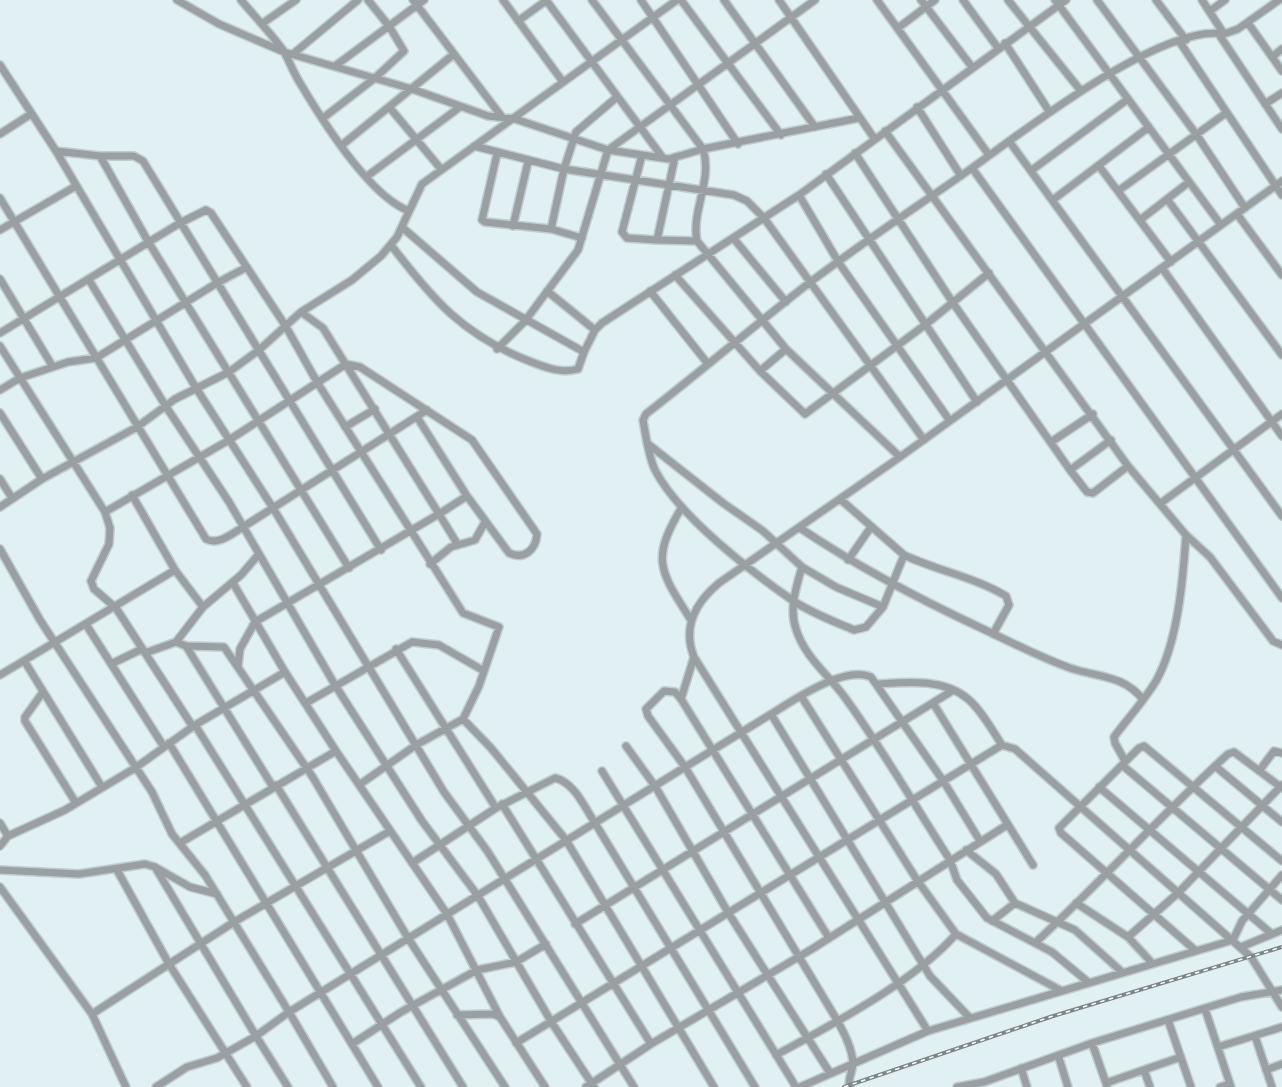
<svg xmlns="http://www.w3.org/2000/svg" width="1282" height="1087" font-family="Commissioner,sans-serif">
<rect width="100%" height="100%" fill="#e1f0f3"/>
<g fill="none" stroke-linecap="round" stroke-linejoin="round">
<g stroke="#c0cdd0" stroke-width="10">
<path id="minor" d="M 177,0 L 219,24 L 284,52 L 412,89 L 488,116 L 515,119 L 608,150 L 669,159 L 703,149 L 859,118
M 241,0 C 255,17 270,32 283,50 C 289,60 293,72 300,83 C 322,120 369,196 409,211
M 413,0 L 502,117
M 503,0 L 563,82
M 546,0 L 663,158
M 592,0 L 703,149 C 713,180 691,211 697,241 L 786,349 L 900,457
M 641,0 L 738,144
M 681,0 L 781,135
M 724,0 L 815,127
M 779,0 L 874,138
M 877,0 L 989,155
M 921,0 L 972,67
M 963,0 L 998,48
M 1008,0 L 1081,91
M 1055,0 L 1221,225
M 1097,0 L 1196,134 L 1245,208
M 1156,0 L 1186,40
M 1210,11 L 1225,0
M 518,21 L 547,0
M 263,23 L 296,0
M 1248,23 L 1282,71
M 898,28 L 935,0
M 1218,33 L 1282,129
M 1224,34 L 1238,29 L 1279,0
M 1179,41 L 1282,195
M 1005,43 L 1049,111
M 293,54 L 358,0
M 1272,57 L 1282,49
M 0,65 L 56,151 L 196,388 L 273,508 L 444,792 L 488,852 L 634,1087
M 335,66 L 424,0
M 1265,104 L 1282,93
M 917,107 L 961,176
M 390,108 L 441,169
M 323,118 L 375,78 L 404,51 L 389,26 L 368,0
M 885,131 L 1128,466 L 1186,535 L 1210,557 L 1273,641 L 1282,645
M 0,134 L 31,114
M 1009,141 L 1282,516
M 342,145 L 454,54
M 474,146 L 564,169 L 734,195 L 747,201 L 764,218 L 924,440
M 56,151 L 100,156 L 149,243 L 349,568
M 855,153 L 953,303 L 1070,470 L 1111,440
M 497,154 L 482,220 L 485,222 L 551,229 L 582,238
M 642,155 L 622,232 L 627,238 L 657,240
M 100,156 L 134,156 L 143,161 L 381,550
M 675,157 L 657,240 L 697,241
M 1099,166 L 1171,262
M 972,168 L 1282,598
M 1032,170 L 1128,99
M 826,174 L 977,402
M 366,177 L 460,107
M 1118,191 L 1226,113
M 799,195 L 839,263 L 950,421
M 0,198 L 206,539 C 218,546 233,533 243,527 L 427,410
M 1054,199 L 1149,127
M 1167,199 L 1282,355
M 1237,214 L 1282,275
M 1140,220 L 1189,182
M 513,226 L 528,162
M 403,228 L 477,292 L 584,352 L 595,330 L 602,323 L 799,195 L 1066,0
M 551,229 L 564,169 L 576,132 L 617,97
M 0,230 L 76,186
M 734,239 L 786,302
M 391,245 C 433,300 463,335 529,361 C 545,367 560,374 578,369 L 584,352
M 1162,268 L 1282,436
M 675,275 L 760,371 L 805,414 L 925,325 L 989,273
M 0,279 L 53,367
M 89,280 L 165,405 L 229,502 L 335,685 L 422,821 L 478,896 L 552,1023 L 594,1087
M 547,291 L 595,330
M 650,291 L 708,364
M 0,333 L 180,223 L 206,210 L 211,213 L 285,325 L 317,382 L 463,613 L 499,627 L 479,686 L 463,719 L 416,745 L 359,785
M 0,346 L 105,512 L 110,528 L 109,544 L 91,581 L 94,589 L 116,608 L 193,727
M 497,349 L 525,321 L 578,250 L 608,150 L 815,0
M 760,371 L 786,349
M 0,390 L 20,378 L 68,362 L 96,358 L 217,283 L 247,267
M 0,413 L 42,479
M 417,417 L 467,496 L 439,514 L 458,545
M 345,427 L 375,409
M 1051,442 L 1093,414
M 648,444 L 723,503 L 763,531 L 802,567 L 836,587 L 883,607 L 904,555 L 840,499
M 1070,470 L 1087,492 L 1093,493 L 1128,466
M 0,479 L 12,498
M 132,495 L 175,570 L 203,607
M 1161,503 L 1282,414
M 0,507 L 42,479 L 137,427 L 175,399 L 229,372 L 259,350 L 301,312 L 352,280 L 381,256 L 397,237 L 422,184 L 677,0
M 682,507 C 650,560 660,571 691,620
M 105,512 L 229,440 L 346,364 L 360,367 L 472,440 L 537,534 C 536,550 524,560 509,553 L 467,496
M 800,528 C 858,567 919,599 981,628 C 1011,642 1039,657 1070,668 C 1096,677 1125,675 1143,700
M 0,549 L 40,620 L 152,792 L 172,834 L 205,875 L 289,1012 L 256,1036 L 288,1087
M 904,555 C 938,571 974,577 1006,596 L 1009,605 L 993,634
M 848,560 L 871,527
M 430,564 L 451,547 L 475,540 L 485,522
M 802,567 C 796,587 789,609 796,629 C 805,658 829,675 846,699 C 883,750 915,806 950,860 L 957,880 L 987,918 L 1052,952 L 1088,982
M 233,583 L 285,672 L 336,751 L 447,914 L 500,1017 L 545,1087
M 883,607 L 866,627 L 854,630 C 833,621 811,613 792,600 C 750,571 678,515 655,470 C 648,455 646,436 643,420 L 646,414 C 701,371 754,326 809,283 C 862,243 918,206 972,168 C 1024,131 1161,23 1224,34 L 1202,0
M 87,626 L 164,747
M 176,642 L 186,646 L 224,647 L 312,776 L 408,938 L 505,1087
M 186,646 L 273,787
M 396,649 L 496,808
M 145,653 L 176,642 L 203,607 L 241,575 L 259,554
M 25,662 L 102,787
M 111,664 L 142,649
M 238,666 L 240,649 L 255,622 L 439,514 L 323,328 L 301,312
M 0,675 L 175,570
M 877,684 C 907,682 944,678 968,699 C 982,711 992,730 1002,745
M 43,692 L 25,717 L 25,721 L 76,803
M 801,696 L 917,880 L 956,934 L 1060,990
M 681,699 L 694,657
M 306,703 L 412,642 L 439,645 L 484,671
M 933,703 L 1033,865
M 771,714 L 930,976 L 970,1018
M 463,719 L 491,748 L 566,840 L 714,1087
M 195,725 L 421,1087
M 169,743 L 378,1087
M 626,746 L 655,786 L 729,914 L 830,1073
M 1125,761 L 1115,743 L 1114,737 C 1128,718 1144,701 1156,681 C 1178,642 1183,579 1186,535
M 1122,765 L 1282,900
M 1215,766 L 1282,822
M 602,771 L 796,1087
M 1259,771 L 1274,751 L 1282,753
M 276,785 L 463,1087
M 1099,787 L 1272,934
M 502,804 L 651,1044
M 0,823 L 8,836
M 180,843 L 336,751
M 0,846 L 8,836 L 65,810 L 135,768 L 195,725 L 285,672
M 966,850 L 996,874 L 1015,903 L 1075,930 L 1122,972
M 412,863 L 496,808 L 555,778 C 574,782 585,808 595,823 L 755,1087
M 155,867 L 256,1036 L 217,1058 L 187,1067 L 156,1087
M 0,870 L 79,874 L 145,864 L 155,867 L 190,887 L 217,894
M 117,870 L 169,964 L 247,1087
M 0,887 L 92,1014 L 126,1087
M 1076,903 L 1128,937 L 1152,963
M 992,921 L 1015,903
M 575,924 L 952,691
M 1128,937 L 1178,893 L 1282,785
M 829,938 L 681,699 L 675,692 L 664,691 L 646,709 L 648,716 L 685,767 L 837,1020 C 844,1033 852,1048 853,1063 C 853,1072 847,1078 850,1087
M 1233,940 L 1242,921 L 1282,875
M 1035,943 C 1101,882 1161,815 1228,754 L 1234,752 L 1282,788
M 1241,947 L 1282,930
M 1196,951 L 1061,833 L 1059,828 L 1139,748 L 1144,746 L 1282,861
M 1205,1009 L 1231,1087
M 92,1014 L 234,922 L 390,831
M 457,1015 L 493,1014 L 500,1017
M 1168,1020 L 1191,1087
M 928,1031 L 694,657 C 682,627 696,602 719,583 L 900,457 L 1282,181
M 1255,1036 L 1272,1087
M 516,1043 L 1002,745 L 1015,749 L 1251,957 L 1282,1007
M 1092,1043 L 1107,1086
M 352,1044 L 401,1012 L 477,970 L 516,962 L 546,944
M 1218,1047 L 1282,1027
M 776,1055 C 833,1024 914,982 956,934
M 1058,1055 L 1068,1087
M 1021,1068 L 1027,1087
M 1144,1070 L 1150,1087
M 1266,1070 L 1282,1064
M 1106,1083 L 1181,1057
M 333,1087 L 289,1012 L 771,714 C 794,700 844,665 871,677 L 944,782 L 980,841
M 586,1087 L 651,1044 L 812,949 L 1007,825
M 800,1087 L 928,1031 L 1233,940
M 957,1087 L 984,1082 L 1092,1043 L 1241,997 L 1282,990
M 1220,1087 L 1230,1084"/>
</g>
<use href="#minor" stroke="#9aa0a1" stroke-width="7"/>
<g stroke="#7d8789" stroke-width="4">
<path id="rail" d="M 844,1087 L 1050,1017 L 1282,947"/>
</g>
<use href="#rail" stroke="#fff" stroke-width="1.5" stroke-dasharray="4.5" stroke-linecap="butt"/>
</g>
</svg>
